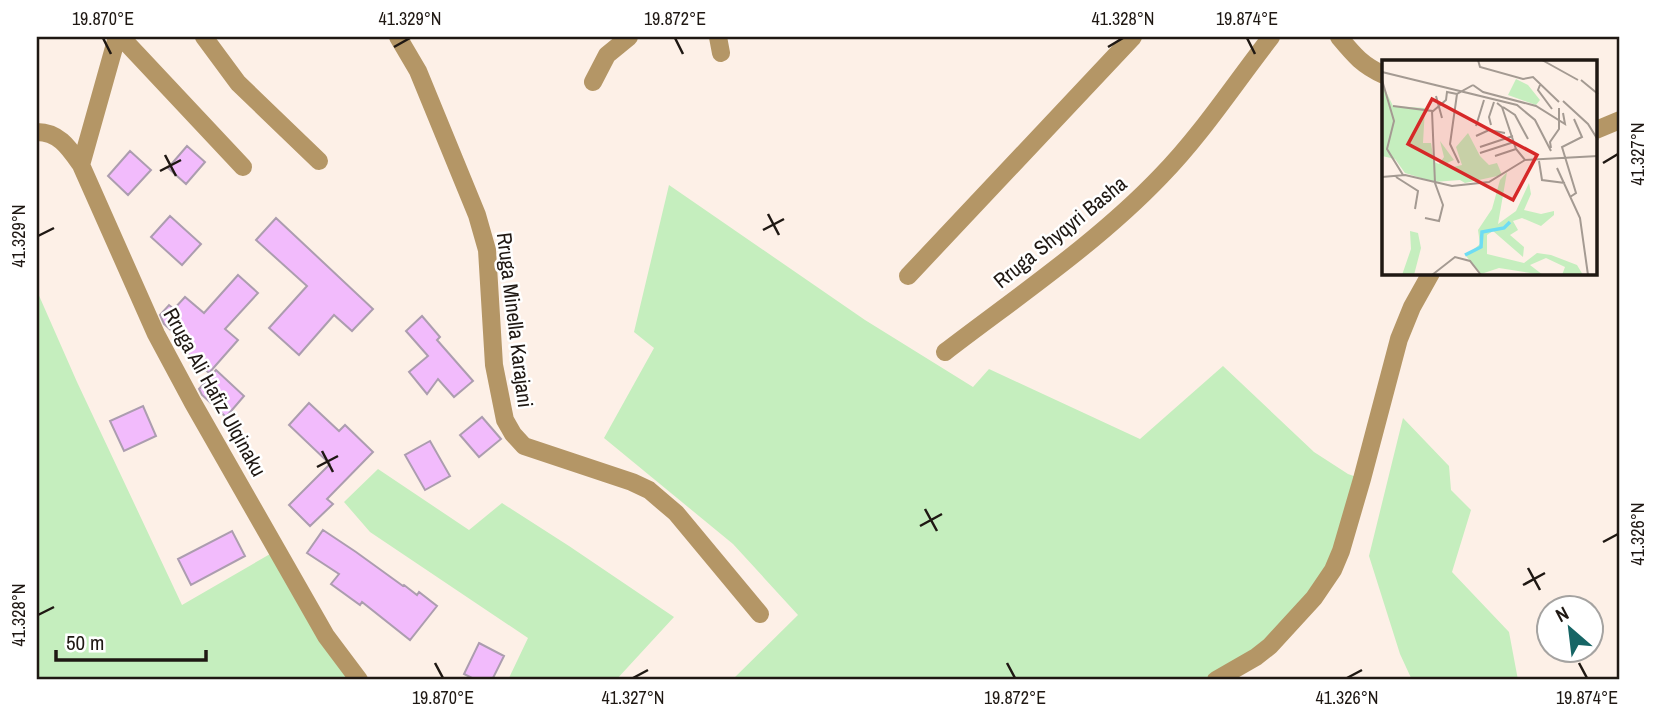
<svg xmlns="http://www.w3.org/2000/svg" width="1657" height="717" font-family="'Archivo Narrow',sans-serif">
<rect width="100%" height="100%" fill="#fdf0e7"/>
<path fill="#c5eebe" d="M 669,185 L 865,320 L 973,387 L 989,369 L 1140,439 L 1223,366 L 1314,452 L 1348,474 L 1362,479 L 1314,598 L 1216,680 L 732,680 L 798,615 L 733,544 L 604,438 L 654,348 L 634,332 Z
M 37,291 L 77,382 L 182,605 L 277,550 L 362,680 L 37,680 Z
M 1403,418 L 1449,466 L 1451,490 L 1471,510 L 1452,572 L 1509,632 L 1518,680 L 1412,680 L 1400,654 L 1369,556 Z
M 378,469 L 469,530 L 502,503 L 569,546 L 674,617 L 616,680 L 508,680 L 528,638 L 370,532 L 344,502 Z"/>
<path fill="#f2bbfc" stroke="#ac9daf" stroke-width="2" d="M 187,146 L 205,162 L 186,184 L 168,168 Z
M 130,151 L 151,170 L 128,195 L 108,176 Z
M 170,216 L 201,244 L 182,265 L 151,237 Z
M 276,218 L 373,309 L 352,331 L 334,315 L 299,355 L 269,328 L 307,286 L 256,240 Z
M 238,275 L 258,293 L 225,329 L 238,340 L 209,373 L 185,351 L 189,347 L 164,324 L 160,315 L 169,305 L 174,309 L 185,297 L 204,313 Z
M 422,316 L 440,337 L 437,340 L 473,381 L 454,397 L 438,379 L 427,394 L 409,372 L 428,356 L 406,331 Z
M 216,370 L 244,396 L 226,417 L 202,395 L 199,389 Z
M 309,403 L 339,431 L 345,425 L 373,452 L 327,499 L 333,504 L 310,526 L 289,505 L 330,464 L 289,425 Z
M 143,406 L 156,436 L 124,451 L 110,421 Z
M 482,417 L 501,439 L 479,457 L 460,435 Z
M 430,441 L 450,476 L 425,490 L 405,455 Z
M 323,530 L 356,552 L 403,586 L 404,585 L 417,595 L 419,592 L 437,606 L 410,640 L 362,602 L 360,605 L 331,584 L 339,574 L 307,553 Z
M 232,531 L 245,556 L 191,585 L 178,559 Z
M 479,643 L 504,656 L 492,680 L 476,680 L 464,674 Z"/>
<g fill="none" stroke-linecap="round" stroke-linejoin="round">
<path stroke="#b49666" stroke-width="18" d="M 121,37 L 243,167
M 204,37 L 238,83 L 319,161
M 398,37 L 418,71 L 477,215 L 487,250 L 494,365 L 505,420 L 513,434 L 524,446 L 632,482 L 649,490 L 676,513 L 760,614
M 718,37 L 721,53
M 1339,37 C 1354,55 1362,65 1384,75
M 593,82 L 607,55 L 629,37
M 1596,130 L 1620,120
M 37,132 C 59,132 69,148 81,165 L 156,334 L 193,403 L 326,636 L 359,680
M 81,165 L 117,37
M 908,276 L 1133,37
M 945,352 C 1018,296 1098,242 1161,176 C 1202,134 1235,83 1271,37
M 1216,680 L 1256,657 L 1270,646 L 1314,598 L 1333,570 L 1341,551 L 1362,479 L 1399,339 L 1412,307 L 1431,273"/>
</g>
<path fill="none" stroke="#1f1813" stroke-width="2.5" d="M 103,38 L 111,54M 675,38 L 683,54M 1247,38 L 1255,54M 394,47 L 410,38M 1108,47 L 1123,38M 165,155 L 176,176M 1603,163 L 1618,154M 160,171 L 181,160M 768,214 L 779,235M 763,230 L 784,219M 38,236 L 54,228M 322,451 L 333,472M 317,467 L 338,456M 925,509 L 937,531M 920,526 L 942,514M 1603,542 L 1618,534M 1528,568 L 1540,590M 1523,585 L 1545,573M 38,615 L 54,607M 435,663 L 443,678M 1007,663 L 1015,678M 1579,663 L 1587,678M 633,678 L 648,670M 1347,678 L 1362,670"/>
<g text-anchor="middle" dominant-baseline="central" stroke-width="5" stroke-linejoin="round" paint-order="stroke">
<g font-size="21" fill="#1f1813" stroke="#fff">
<text transform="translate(1060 232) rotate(-39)">Rruga Shyqyri Basha</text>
<text transform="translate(515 320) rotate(83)">Rruga Minella Karajani</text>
<text transform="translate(215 392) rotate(61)">Rruga Ali Hafiz Ulqinaku</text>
</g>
</g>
<g transform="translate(1382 60)">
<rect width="215" height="215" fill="#fdf0e7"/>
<path d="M 134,19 L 146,25 L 158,40 L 154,45 L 126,35 ZM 0,23 L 11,46 L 43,48 L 41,83 L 49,83 L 52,102 L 57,104 L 62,97 L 58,81 L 72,100 L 65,103 L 67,108 L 80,105 L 74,87 L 86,73 L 98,96 L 107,105 L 115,103 L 120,115 L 83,123 L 78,120 L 52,122 L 23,113 L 13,99 L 0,96 ZM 125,112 L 116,164 L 134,151 L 147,123 L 149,134 L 142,150 L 159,154 L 172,151 L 172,155 L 159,166 L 140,158 L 131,161 L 136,170 L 128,175 L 142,187 L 141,197 L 111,171 L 105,175 L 105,194 L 142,203 L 155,193 L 169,195 L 195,205 L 201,215 L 180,215 L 183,207 L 164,198 L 148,205 L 161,215 L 117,208 L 99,214 L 84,196 L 98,184 L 96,170 L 110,149 L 118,120 ZM 28,171 L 36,173 L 39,188 L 32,215 L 20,215 L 29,189 Z" fill="#c5eebe"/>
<path fill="none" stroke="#6edcf3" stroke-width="3.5" d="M 83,195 L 99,187 L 100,172 L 122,168 L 128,162"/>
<path fill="none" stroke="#a49a92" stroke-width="2" d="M 96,0 L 98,7 L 141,19 L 151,17 L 177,42M 160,0 L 196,20M 0,12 L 135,45 L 153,60 L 169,91M 0,20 L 12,61 L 5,89 L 21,115M 199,20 L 216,34M 91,25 L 101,32 L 154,46 L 183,64 L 181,53M 158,25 L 156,30 L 170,49M 54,36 L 60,58M 181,41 L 206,64 L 216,80M 115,43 L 120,47 L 134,89 L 143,100 L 216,96M 11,46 L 50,51 L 53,123 L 61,145 L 57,161 L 43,158M 121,47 L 133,55 L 146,79M 50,52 L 64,40 L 65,32 L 75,34M 109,65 L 107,57 L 112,42M 94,66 L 102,40M 94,76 L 107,70 L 123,73M 98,87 L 131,76M 169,88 L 168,82 L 177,69 L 177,48M 98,93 L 132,82M 113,96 L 134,89M 157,101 L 160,120 L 183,123M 77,103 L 68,84 L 75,34 L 91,25M 175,108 L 198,158 L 206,215M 0,117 L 23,115 L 70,126 L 107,122 L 143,100M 14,117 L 36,131 L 33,149M 188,137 L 194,133 L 180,87 L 200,77 L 192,59M 50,215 L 73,197 L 88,201 L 99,215"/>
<path fill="#d62828" fill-opacity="0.15" stroke="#d62828" stroke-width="3.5" d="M 50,39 L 155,95 L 131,140 L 26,84 Z"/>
<rect width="215" height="215" fill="none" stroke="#1f1813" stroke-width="3.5"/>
</g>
<rect width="1657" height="717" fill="none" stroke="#ffffff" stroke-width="77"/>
<g transform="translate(1570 629) rotate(332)"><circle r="33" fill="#ffffff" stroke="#a5a3a1" stroke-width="2"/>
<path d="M0-5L12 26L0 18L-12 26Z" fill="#166565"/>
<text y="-10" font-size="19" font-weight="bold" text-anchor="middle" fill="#1f1813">N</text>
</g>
<path d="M56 650v10h150v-10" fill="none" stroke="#1f1813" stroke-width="3.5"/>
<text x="66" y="650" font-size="21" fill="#1f1813" stroke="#ffffff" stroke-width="5" paint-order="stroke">50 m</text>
<rect x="38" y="38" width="1580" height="640" fill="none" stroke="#1f1813" stroke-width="2.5"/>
<g font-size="18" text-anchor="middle" fill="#1f1813">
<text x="103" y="25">19.870°E</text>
<text x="410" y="25">41.329°N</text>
<text x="675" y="25">19.872°E</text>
<text x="1123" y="25">41.328°N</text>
<text x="1247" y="25">19.874°E</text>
<text transform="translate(1638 154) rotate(-90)" y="6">41.327°N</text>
<text transform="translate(19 236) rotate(-90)" y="6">41.329°N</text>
<text transform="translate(1638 534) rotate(-90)" y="6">41.326°N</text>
<text transform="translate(19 615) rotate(-90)" y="6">41.328°N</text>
<text x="443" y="704">19.870°E</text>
<text x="633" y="704">41.327°N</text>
<text x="1015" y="704">19.872°E</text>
<text x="1347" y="704">41.326°N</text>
<text x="1587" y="704">19.874°E</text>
</g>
</svg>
